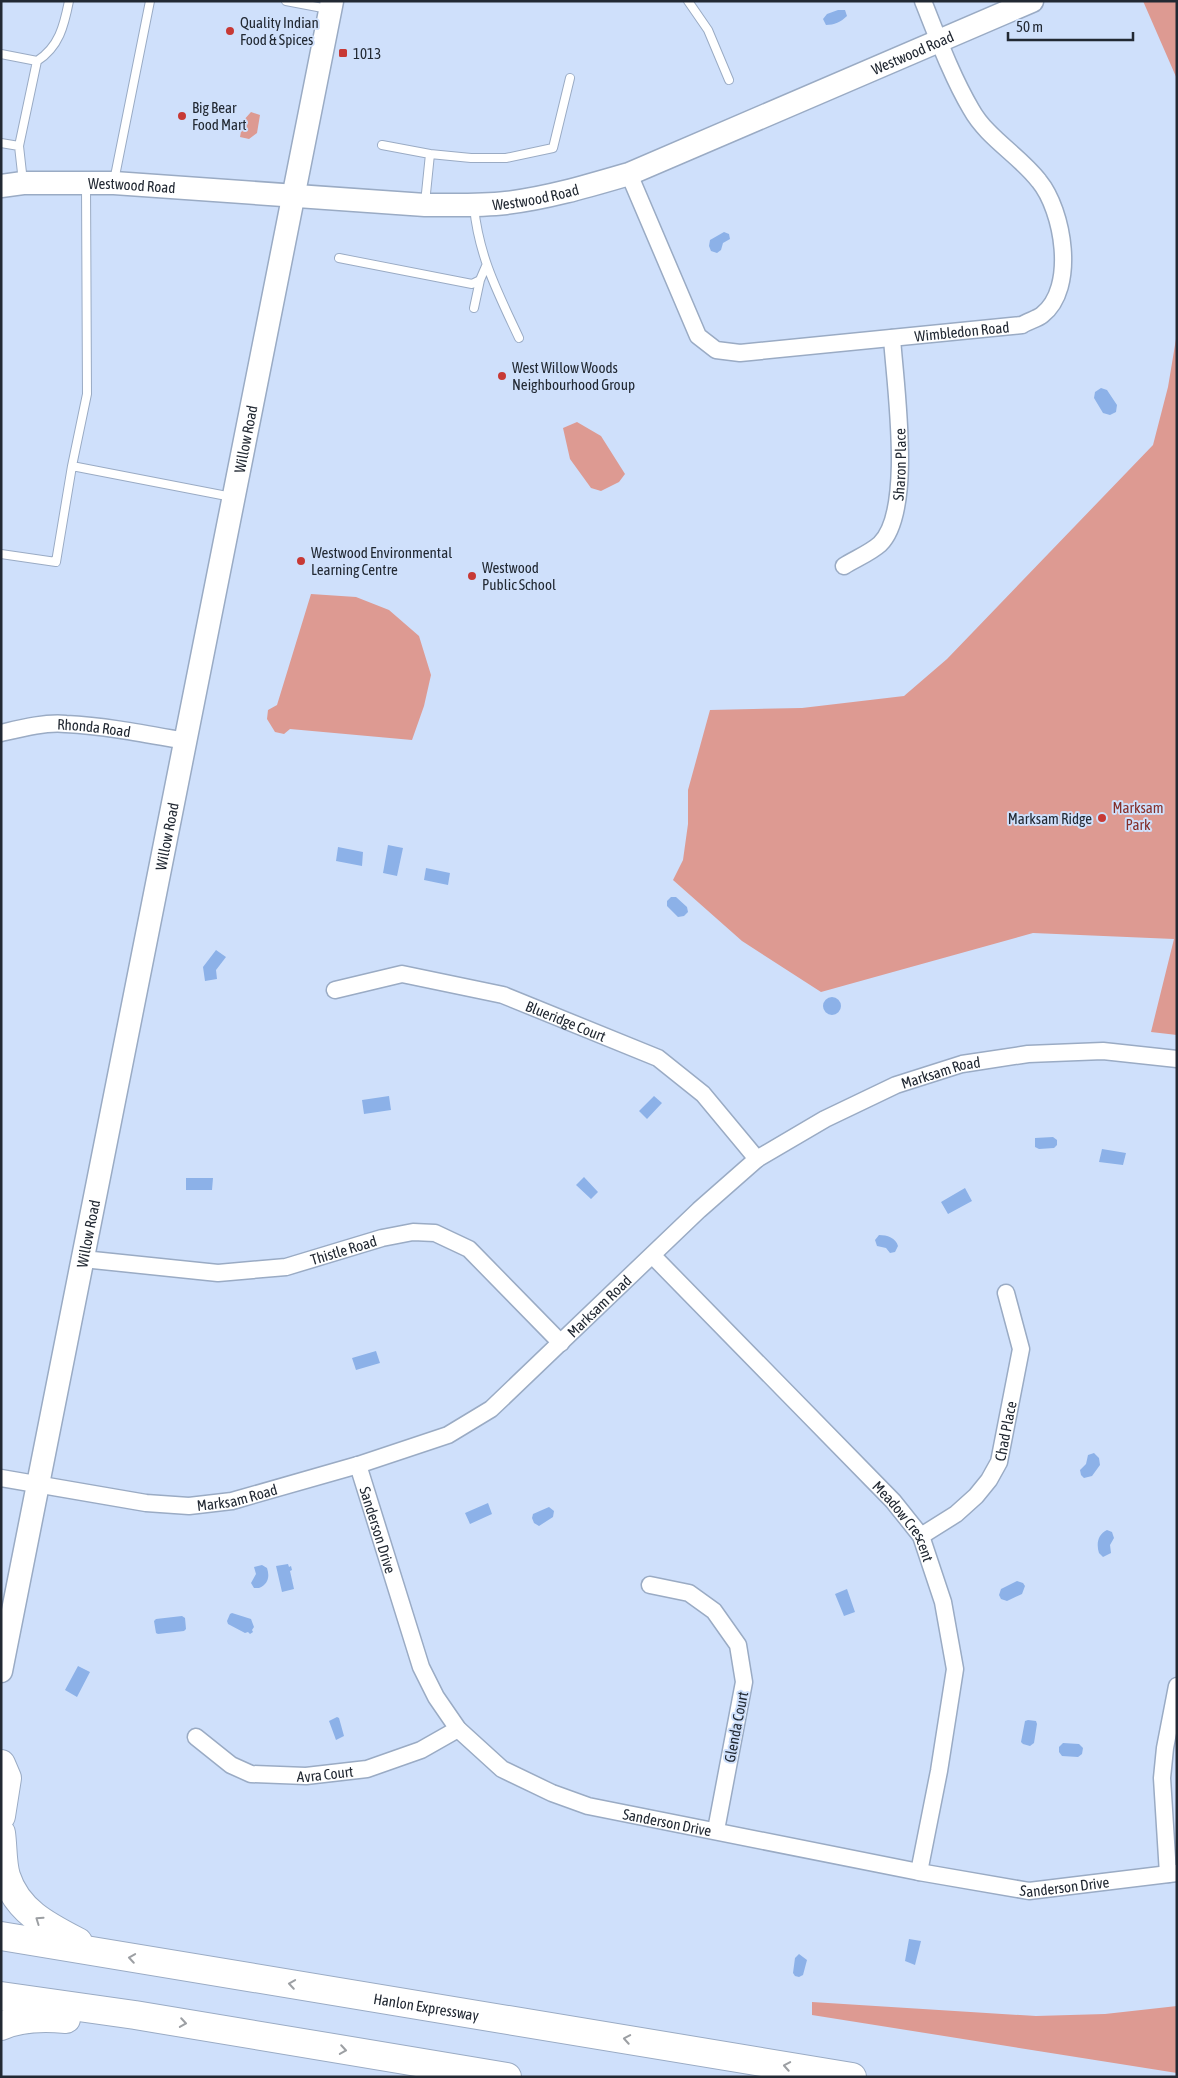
<svg xmlns="http://www.w3.org/2000/svg" width="1178" height="2078" font-family="'Asap Condensed',sans-serif">
<rect width="100%" height="100%" fill="#cfe0fb"/>
<path fill="#dd9a92" d="M 1143,1 L 1177,1 L 1177,79 Z
M 251,112 L 260,115 L 257,133 L 249,139 L 240,137 L 243,121 Z
M 1177,333 L 1177,1035 L 1151,1032 L 1174,939 L 1033,933 L 821,992 L 742,941 L 673,880 L 683,860 L 688,824 L 688,790 L 710,710 L 802,708 L 904,696 L 947,659 L 1153,445 L 1168,387 Z
M 577,422 L 601,436 L 625,474 L 619,482 L 601,491 L 591,488 L 570,459 L 563,428 Z
M 311,594 L 356,597 L 389,610 L 419,636 L 431,675 L 424,706 L 412,740 L 290,729 L 284,734 L 275,732 L 267,719 L 268,710 L 277,705 Z
M 812,2002 L 1036,2016 L 1105,2014 L 1177,2006 L 1177,2073 L 812,2015 Z"/>
<path fill="#8cb1e8" d="M 838,10 L 845,10 L 847,16 C 841,22 834,25 826,25 L 823,19 L 827,14 Z
M 724,232 L 729,234 L 730,239 L 723,243 L 721,250 L 717,253 L 711,251 L 709,246 L 710,240 Z
M 1101,388 L 1107,390 L 1117,405 L 1116,412 L 1110,415 L 1103,413 L 1094,398 L 1095,392 Z
M 388,845 L 403,848 L 397,876 L 383,873 Z
M 338,847 L 363,852 L 362,866 L 336,861 Z
M 426,868 L 450,873 L 448,885 L 424,880 Z
M 671,897 L 676,897 L 687,907 L 688,912 L 684,916 L 678,917 L 667,906 L 667,901 Z
M 216,950 L 226,957 L 216,970 L 217,979 L 205,981 L 203,967 Z
M823 1006a9 9 0 1 1 18 0a9 9 0 1 1-18 0Z
M 389,1096 L 391,1110 L 364,1114 L 362,1100 Z
M 654,1096 L 662,1103 L 647,1119 L 639,1111 Z
M 1053,1137 L 1057,1140 L 1057,1145 L 1054,1148 L 1039,1149 L 1035,1147 L 1035,1138 Z
M 1102,1149 L 1126,1153 L 1123,1165 L 1099,1162 Z
M 584,1177 L 598,1192 L 591,1199 L 576,1185 Z
M 186,1178 L 213,1178 L 212,1190 L 186,1190 Z
M 965,1188 L 972,1201 L 948,1214 L 941,1202 Z
M 879,1235 C 887,1235 896,1238 898,1246 L 895,1252 L 890,1253 L 886,1248 L 877,1246 L 875,1240 Z
M 376,1351 L 380,1363 L 356,1370 L 352,1358 Z
M 1094,1453 L 1099,1458 L 1100,1465 L 1092,1476 L 1084,1478 L 1081,1475 L 1080,1470 L 1086,1464 L 1088,1455 Z
M 488,1503 L 492,1514 L 470,1524 L 465,1513 Z
M 549,1507 L 554,1511 L 553,1517 L 539,1526 L 534,1523 L 532,1518 L 533,1514 Z
M 1107,1530 L 1112,1532 L 1114,1538 L 1110,1545 L 1111,1553 L 1103,1557 L 1099,1553 C 1096,1544 1098,1534 1107,1530 Z
M 288,1564 L 289,1567 L 291,1566 L 292,1570 L 290,1571 L 294,1589 L 282,1592 L 276,1566 Z
M 262,1565 L 267,1568 C 270,1577 268,1584 259,1588 L 254,1588 L 251,1583 L 256,1574 L 254,1567 Z
M 1017,1581 L 1023,1583 L 1025,1586 L 1022,1594 L 1007,1601 L 1001,1599 L 999,1595 L 1001,1589 Z
M 847,1589 L 855,1612 L 844,1616 L 835,1594 Z
M 232,1613 L 251,1619 L 254,1627 L 252,1630 L 253,1632 L 250,1634 L 248,1632 L 245,1633 L 228,1624 L 227,1621 L 230,1614 Z
M 182,1616 L 185,1618 L 186,1629 L 184,1631 L 158,1634 L 156,1633 L 154,1621 L 156,1619 Z
M 78,1666 L 90,1672 L 77,1697 L 65,1690 Z
M 337,1717 L 339,1718 L 344,1736 L 336,1740 L 329,1721 Z
M 1028,1720 L 1036,1721 L 1037,1724 L 1034,1743 L 1030,1746 L 1023,1744 L 1021,1742 L 1025,1721 Z
M 1063,1743 L 1079,1744 L 1083,1748 L 1082,1754 L 1078,1757 L 1062,1756 L 1059,1752 L 1059,1747 Z
M 909,1939 L 921,1941 L 915,1965 L 905,1961 Z
M 799,1954 L 807,1960 L 803,1975 L 799,1977 L 795,1976 L 793,1973 L 795,1958 Z"/>
<g fill="none" stroke-linecap="round" stroke-linejoin="round">
<g stroke="#9aabc4" stroke-width="10">
<path id="lane" d="M 286,1 L 328,9
M 688,1 L 708,30 L 729,80
M 1,54 L 37,61 C 59,47 64,26 69,1
M 1,143 L 19,146
M 382,145 L 430,154
M 114,181 L 150,1
M 23,182 L 19,146 L 37,61
M 86,184 L 87,394 L 72,466 L 232,497
M 425,203 L 430,154 L 471,158 L 506,158 L 553,148 L 570,78
M 474,207 C 479,257 498,293 519,338
M 339,258 L 472,284 L 480,280 L 486,266
M 474,308 L 480,280
M 1,554 L 56,562 L 72,466"/>
</g>
<g stroke="#9aabc4" stroke-width="19">
<g id="street">
<path id="s1" d="M 629,174 L 698,336 L 716,350 L 740,353 L 1022,325 C 1028,321 1037,319 1042,315 C 1077,288 1063,210 1039,181 C 1019,155 987,138 971,109 C 952,77 937,36 923,1"/>
<path id="s2" d="M 844,566 C 855,559 870,553 880,544 C 914,511 895,385 892,338"/>
<path id="s3" d="M 1,733 C 22,728 45,722 66,724 C 106,726 146,734 185,741"/>
<path id="s4" d="M 335,990 L 402,974 L 503,995 L 658,1058 L 703,1094 L 757,1159"/>
<path id="s5" d="M 653,1256 L 893,1501 L 921,1536 L 943,1602 L 955,1669 L 939,1771 L 919,1872"/>
<path id="s6" d="M 83,1259 L 218,1273 L 286,1267 L 382,1238 L 413,1232 L 435,1233 L 469,1249 L 561,1343"/>
<path id="s7" d="M 358,1465 L 421,1667 L 436,1697 L 458,1729 L 502,1769 L 552,1793 L 588,1806 L 919,1872 L 1029,1891 L 1177,1873"/>
<path id="s8" d="M 1,1478 L 146,1503 L 189,1506 L 232,1501 L 358,1465 L 448,1435 L 491,1409 L 699,1210 L 757,1159 L 825,1119 L 896,1085 L 962,1064 L 1028,1054 L 1103,1051 L 1177,1059"/>
<path id="s9" d="M 921,1536 L 956,1514 L 976,1496 L 989,1480 L 999,1462 L 1021,1349 L 1006,1293"/>
<path d="M 650,1585 L 689,1593 L 714,1611 L 738,1645 L 744,1682 L 716,1830"/>
<path id="s10" d="M 196,1737 L 231,1765 L 251,1774 L 306,1776 L 367,1769 L 421,1750 L 458,1729"/>
<path d="M 1168,1874 L 1162,1778 L 1165,1748 L 1177,1686"/>
</g>
</g>
<g stroke="#9aabc4" stroke-width="25">
<g id="secondary">
<path id="s11" d="M 1,186 L 23,183 L 114,183 L 425,205 C 452,205 479,206 506,203 C 548,198 588,186 629,174 L 1032,1"/>
<path id="s12" d="M 1,1671 L 332,1"/>
</g>
</g>
<g stroke="#9aabc4" stroke-width="30">
<g id="highway">
<path d="M 1,1764 L 7,1778 L 1,1816"/>
<path d="M 1,1833 C 3,1847 2,1863 6,1876 C 17,1911 47,1926 78,1942"/>
<path id="s13" d="M 1,1936 L 852,2077"/>
<path d="M 1,1996 L 135,2015 L 507,2077"/>
<path d="M 1,2026 C 21,2017 45,2017 66,2019"/>
</g>
</g>
<use href="#lane" stroke="#fff" stroke-width="8"/>
<use href="#street" stroke="#fff" stroke-width="16"/>
<use href="#secondary" stroke="#fff" stroke-width="22"/>
<use href="#highway" stroke="#fff" stroke-width="28"/>
</g>
<defs><path id="oneway-chevron" d="M-2-3.5L2.5 0L-2 3.5" fill="none" stroke-width="1.6" stroke-linecap="round" stroke-linejoin="round" transform="scale(1.25)"/></defs>
<g stroke="#9c9fa3">
<use href="#oneway-chevron" transform="translate(39 1920) rotate(-145)"/>
<use href="#oneway-chevron" transform="translate(132 1958) rotate(-171)"/>
<use href="#oneway-chevron" transform="translate(292 1984) rotate(-171)"/>
<use href="#oneway-chevron" transform="translate(183 2023) rotate(9)"/>
<use href="#oneway-chevron" transform="translate(627 2039) rotate(-170)"/>
<use href="#oneway-chevron" transform="translate(343 2050) rotate(9)"/>
<use href="#oneway-chevron" transform="translate(787 2066) rotate(-170)"/>
</g>
<g fill="#c73935" stroke="#cfe0fb" stroke-width="2">
<circle cx="230" cy="31" r="5"/>
<rect x="338" y="48" width="10" height="10" rx="2.5"/>
<circle cx="182" cy="116" r="5"/>
<circle cx="502" cy="376" r="5"/>
<circle cx="301" cy="561" r="5"/>
<circle cx="472" cy="576" r="5"/>
<circle cx="1102" cy="818" r="5"/>
</g>
<g text-anchor="middle" dominant-baseline="central" stroke-width="4" stroke-linejoin="round" paint-order="stroke">
<g font-size="15" fill="#222933" stroke="#cfe0fb" text-anchor="start">
<text x="240" y="22">Quality Indian<tspan x="240" dy="17">Food &amp; Spices</tspan></text>
<text x="353" y="53">1013</text>
<text x="192" y="107">Big Bear<tspan x="192" dy="17">Food Mart</tspan></text>
<text x="512" y="367">West Willow Woods<tspan x="512" dy="17">Neighbourhood Group</tspan></text>
<text x="311" y="552">Westwood Environmental<tspan x="311" dy="17">Learning Centre</tspan></text>
<text x="482" y="567">Westwood<tspan x="482" dy="17">Public School</tspan></text>
<text x="1092" y="818" text-anchor="end">Marksam Ridge</text>
</g>
<g font-size="15" fill="#222933" stroke="#cfe0fb">
<text stroke="none"><textPath href="#s11" startOffset="941">Westwood Road</textPath></text>
<text stroke="none"><textPath href="#s11" startOffset="131">Westwood Road</textPath></text>
<text stroke="none"><textPath href="#s11" startOffset="536">Westwood Road</textPath></text>
<text stroke="none"><textPath href="#s1" startOffset="446">Wimbledon Road</textPath></text>
<text stroke="none"><textPath href="#s12" startOffset="1256">Willow Road</textPath></text>
<text stroke="none"><textPath href="#s2" startOffset="126">Sharon Place</textPath></text>
<text stroke="none"><textPath href="#s3" startOffset="94">Rhonda Road</textPath></text>
<text stroke="none"><textPath href="#s12" startOffset="851">Willow Road</textPath></text>
<text stroke="none"><textPath href="#s4" startOffset="240">Blueridge Court</textPath></text>
<text stroke="none"><textPath href="#s8" startOffset="1079">Marksam Road</textPath></text>
<text stroke="none"><textPath href="#s12" startOffset="446">Willow Road</textPath></text>
<text stroke="none"><textPath href="#s6" startOffset="264">Thistle Road</textPath></text>
<text stroke="none"><textPath href="#s8" startOffset="659">Marksam Road</textPath></text>
<text stroke="none"><textPath href="#s9" startOffset="141">Chad Place</textPath></text>
<text stroke="none"><textPath href="#s8" startOffset="239">Marksam Road</textPath></text>
<text stroke="none"><textPath href="#s5" startOffset="366">Meadow Crescent</textPath></text>
<text stroke="none"><textPath href="#s7" startOffset="68">Sanderson Drive</textPath></text>
<text transform="translate(736 1727) rotate(-79)">Glenda Court</text>
<text stroke="none"><textPath href="#s10" startOffset="141">Avra Court</textPath></text>
<text stroke="none"><textPath href="#s7" startOffset="518">Sanderson Drive</textPath></text>
<text stroke="none"><textPath href="#s7" startOffset="922">Sanderson Drive</textPath></text>
<text stroke="none"><textPath href="#s13" startOffset="431">Hanlon Expressway</textPath></text>
</g>
<g font-size="15" fill="#842e29" stroke="#cfe0fb">
<text x="1138" y="807">Marksam<tspan x="1138" dy="17">Park</tspan></text>
</g>
</g>
<rect width="1178" height="2078" fill="none" stroke="#222933" stroke-width="5"/>
<path d="M1008 32v8h125v-8" fill="none" stroke="#222933" stroke-width="2.5"/>
<text x="1016" y="32" font-size="15" fill="#222933" stroke="#cfe0fb" stroke-width="4" paint-order="stroke">50 m</text>
</svg>
